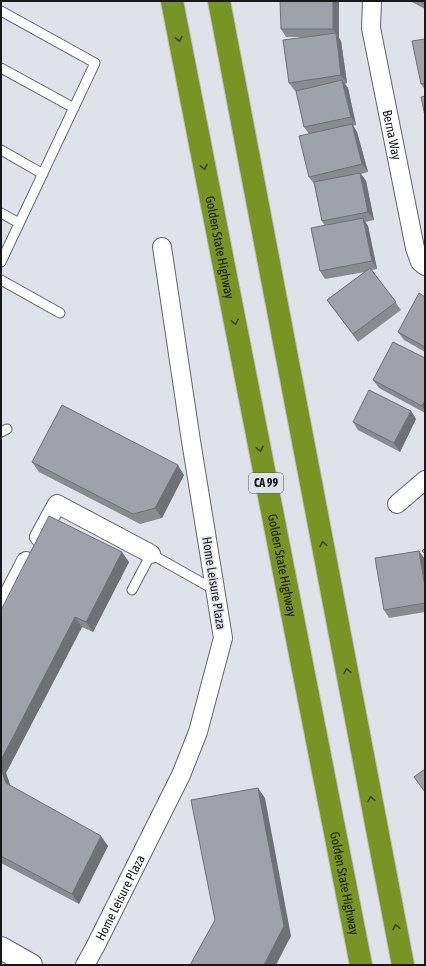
<svg xmlns="http://www.w3.org/2000/svg" width="426" height="966" font-family="'Asap Condensed',sans-serif">
<rect width="100%" height="100%" fill="#e0e2e9"/>
<g fill="none" stroke-linecap="round" stroke-linejoin="round">
<g stroke="#63646a" stroke-width="11">
<path id="lane" d="M 1,11 L 95,63 L 1,262
M 1,68 L 74,108
M 1,150 L 43,174
M 1,213 L 19,223
M 1,280 L 60,313
M 1,432 L 7,429
M 132,590 L 151,554 L 215,590"/>
</g>
<g stroke="#63646a" stroke-width="20">
<g id="street">
<path id="s1" d="M 372,1 L 371,28 L 415,248 L 420,262 L 425,266"/>
<path d="M 397,504 L 425,480"/>
<path d="M 39,537 L 57,504 L 151,554"/>
<path d="M 1,609 L 26,561"/>
<path id="s2" d="M 85,965 L 95,947 L 181,775 L 198,732 L 223,638 L 191,441 L 162,247"/>
</g>
</g>
<g stroke="#63646a" stroke-width="24">
<path id="secondary" d="M 1,948 L 31,965"/>
</g>
<g stroke="#bebebf" stroke-width="24">
<g id="highway">
<path id="s3" d="M 172,1 L 361,965"/>
<path d="M 219,1 L 403,965"/>
</g>
</g>
<use href="#lane" stroke="#fff" stroke-width="9"/>
<use href="#street" stroke="#fff" stroke-width="18"/>
<use href="#secondary" stroke="#fff" stroke-width="22"/>
<use href="#highway" stroke="#7a9325" stroke-width="22"/>
</g>
<path fill="#8a8b91" d="M 339,1 L 339,37 L 338,37 L 341,41 L 347,83 L 345,84 L 348,88 L 356,125 L 353,126 L 357,132 L 368,172 L 361,174 L 366,181 L 374,220 L 365,222 L 368,226 L 377,269 L 372,270 L 401,310 L 358,342 L 327,300 L 365,272 L 325,279 L 320,271 L 325,226 L 322,221 L 314,184 L 309,177 L 309,134 L 304,127 L 296,91 L 295,91 L 289,83 L 310,37 L 286,37 L 281,29 Z
M 410,1 L 425,1 L 425,9 Z
M 425,39 L 425,90 L 421,84 Z
M 425,297 L 425,352 L 404,340 L 398,332 Z
M 425,358 L 425,413 L 379,388 L 373,380 Z
M 411,411 L 416,419 L 400,452 L 358,430 L 353,422 Z
M 32,462 L 184,475 L 162,518 L 140,524 L 39,472 Z
M 425,559 L 425,612 L 389,618 L 384,610 Z
M 129,562 L 93,632 L 82,627 L 6,773 L 10,786 L 108,846 L 79,904 L 1,863 L 1,610 Z"/>
<path fill="#707176" d="M 333,1 L 339,1 L 339,37 L 333,29 Z
M 336,33 L 341,41 L 347,83 L 341,75 Z
M 342,80 L 348,88 L 356,125 L 351,117 Z
M 352,124 L 357,132 L 368,172 L 362,164 Z
M 360,173 L 366,181 L 374,220 L 368,212 Z
M 363,218 L 368,226 L 377,269 L 372,261 Z
M 425,400 L 425,410 L 422,406 Z
M 411,411 L 416,419 L 400,452 L 394,443 Z
M 178,465 L 184,475 L 162,518 L 155,508 Z
M 419,551 L 425,559 L 425,587 Z
M 122,552 L 129,562 L 93,632 L 86,622 Z
M 75,617 L 82,627 L 6,773 L 13,793 L 6,783 L 1,769 L 1,760 Z
M 258,788 L 265,798 L 291,936 L 276,965 L 264,965 Z
M 101,836 L 108,846 L 79,904 L 72,894 Z"/>
<path fill="#a0a2a9" stroke="#707176" d="M 280,1 L 333,1 L 333,29 L 281,29 Z
M 419,1 L 425,1 L 425,4 Z
M 336,33 L 341,75 L 289,83 L 283,40 Z
M 425,39 L 425,83 L 421,84 L 412,41 Z
M 342,80 L 351,117 L 304,127 L 296,91 Z
M 425,96 L 425,116 L 421,97 Z
M 352,124 L 362,164 L 309,177 L 299,136 Z
M 360,173 L 368,212 L 322,221 L 314,182 Z
M 363,218 L 372,261 L 320,271 L 311,228 Z
M 370,268 L 396,302 L 353,334 L 327,300 Z
M 419,293 L 425,297 L 425,347 L 398,332 Z
M 393,342 L 425,358 L 425,400 L 422,406 L 373,380 Z
M 369,390 L 411,411 L 394,443 L 353,422 Z
M 62,405 L 178,465 L 155,508 L 133,514 L 32,462 Z
M 49,516 L 122,552 L 86,622 L 75,617 L 1,760 L 1,610 Z
M 425,548 L 425,554 L 422,551 Z
M 419,551 L 425,587 L 425,603 L 384,610 L 375,558 Z
M 1,769 L 6,783 L 101,836 L 72,894 L 1,856 Z
M 425,769 L 425,792 L 414,777 Z
M 258,788 L 284,926 L 264,965 L 190,965 L 215,920 L 191,800 Z"/>
<defs><path id="oneway-chevron" d="M-2-3.5L2.5 0L-2 3.5" fill="none" stroke-width="1.6" stroke-linecap="round" stroke-linejoin="round"/></defs>
<g stroke="#3f491e">
<use href="#oneway-chevron" transform="translate(179 39) rotate(79)"/>
<use href="#oneway-chevron" transform="translate(204 167) rotate(79)"/>
<use href="#oneway-chevron" transform="translate(235 322) rotate(79)"/>
<use href="#oneway-chevron" transform="translate(260 449) rotate(79)"/>
<use href="#oneway-chevron" transform="translate(323 544) rotate(-101)"/>
<use href="#oneway-chevron" transform="translate(347 671) rotate(-101)"/>
<use href="#oneway-chevron" transform="translate(371 799) rotate(-101)"/>
<use href="#oneway-chevron" transform="translate(396 927) rotate(-101)"/>
</g>
<g text-anchor="middle" dominant-baseline="central" stroke-width="3" stroke-linejoin="round" paint-order="stroke">
<rect fill="#e0e2e9" stroke="#535558" stroke-width="1" x="249" y="473" width="34" height="20" rx="3"/>
<g font-size="12" font-weight="bold" fill="#17181a">
<text x="266" y="483">CA 99</text>
</g>
<g font-size="13" fill="#17181a" stroke="#e0e2e9">
<text stroke="none"><textPath href="#s1" startOffset="136">Berna Way</textPath></text>
<text stroke="none"><textPath href="#s3" startOffset="251">Golden State Highway</textPath></text>
<text stroke="none"><textPath href="#s3" startOffset="575">Golden State Highway</textPath></text>
<text transform="translate(214 583) rotate(81)">Home Leisure Plaza</text>
<text stroke="none"><textPath href="#s3" startOffset="899">Golden State Highway</textPath></text>
<text stroke="none"><textPath href="#s2" startOffset="76">Home Leisure Plaza</textPath></text>
</g>
</g>
<rect width="426" height="966" fill="none" stroke="#17181a" stroke-width="4"/>
</svg>
